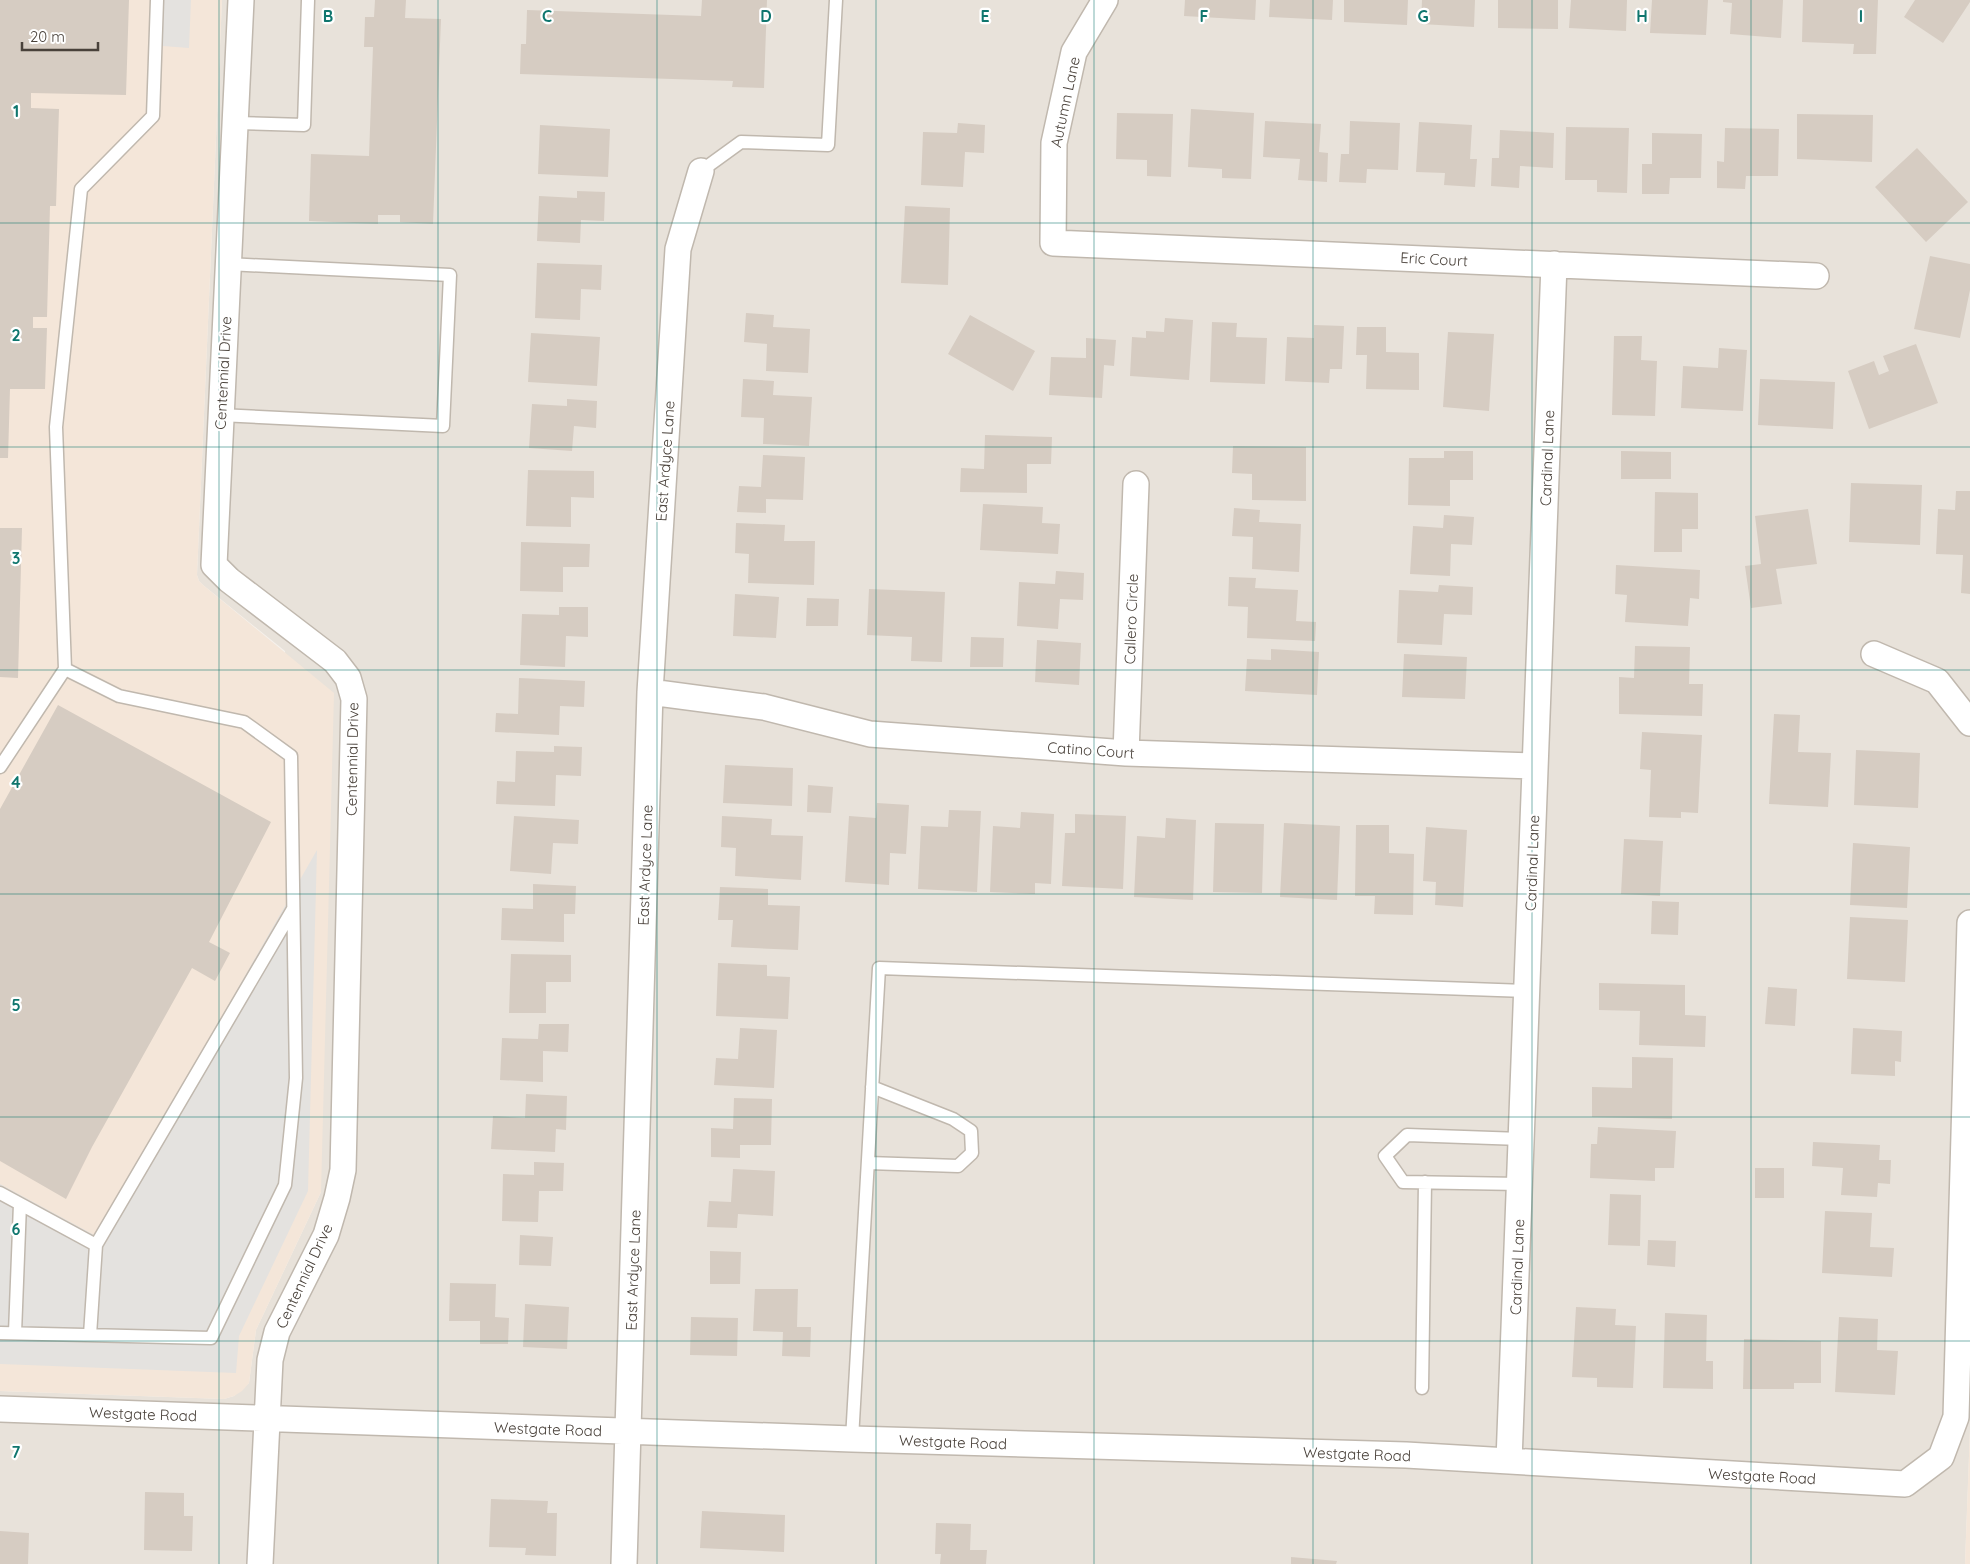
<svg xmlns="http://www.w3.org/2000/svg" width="1970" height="1564" font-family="Quicksand,sans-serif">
<rect width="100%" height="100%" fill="#f5f1ec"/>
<path fill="#e8e2da" d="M 222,0 L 1970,0 L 1970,1429 L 1965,1564 L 0,1564 L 0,1391 L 224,1399 L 234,1396 L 249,1383 L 256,1330 L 321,1192 L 285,651 L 203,585 L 199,581 L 197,575 Z"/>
<path fill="#f4e6d9" d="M 0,0 L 222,0 L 197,575 L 199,581 L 203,585 L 334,693 L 321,1192 L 256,1330 L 249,1383 L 242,1391 L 234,1396 L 224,1399 L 0,1391 Z
M 1970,1429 L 1970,1564 L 1965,1564 L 1967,1509 Z"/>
<path fill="#e4e2df" d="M 151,0 L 191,0 L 189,48 L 150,45 Z
M 317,850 L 308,1191 L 239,1336 L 236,1373 L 0,1364 L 0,1184 L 96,1236 Z"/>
<path fill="#d6ccc2" d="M 0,0 L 129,0 L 126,95 L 31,93 L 31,108 L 59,109 L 56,206 L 50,206 L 47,317 L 33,317 L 33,328 L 47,328 L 45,389 L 10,389 L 8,458 L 0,458 Z
M 375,0 L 406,0 L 405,18 L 441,19 L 433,224 L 400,222 L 400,215 L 378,215 L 378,224 L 309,221 L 311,154 L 369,156 L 373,47 L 364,47 L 365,17 L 374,17 Z
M 702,0 L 767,0 L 764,88 L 732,87 L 733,81 L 520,74 L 521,44 L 526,44 L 527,10 L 701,16 Z
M 1185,0 L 1256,0 L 1255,20 L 1184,16 Z
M 1270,0 L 1333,0 L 1332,20 L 1269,17 Z
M 1344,0 L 1408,0 L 1407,25 L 1344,22 Z
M 1422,0 L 1475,0 L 1474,27 L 1421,24 Z
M 1498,0 L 1558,0 L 1558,29 L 1498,28 Z
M 1571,0 L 1627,0 L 1626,31 L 1569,28 Z
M 1652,0 L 1708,0 L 1706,35 L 1650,33 Z
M 1723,0 L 1783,0 L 1781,38 L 1730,34 L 1732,3 L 1723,2 Z
M 1803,0 L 1878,0 L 1876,54 L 1853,54 L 1854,44 L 1802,42 Z
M 1915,0 L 1970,0 L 1970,2 L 1943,43 L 1904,17 Z
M 1191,109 L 1254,113 L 1251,179 L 1222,178 L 1222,169 L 1188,167 Z
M 1117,113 L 1173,114 L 1171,177 L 1147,176 L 1147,160 L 1116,159 Z
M 1797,114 L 1873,115 L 1872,162 L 1797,159 Z
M 1265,121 L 1321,124 L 1319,152 L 1328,153 L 1327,182 L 1298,180 L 1300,159 L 1263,157 Z
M 1350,121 L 1400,123 L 1398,170 L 1367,169 L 1366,183 L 1339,182 L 1341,154 L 1349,154 Z
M 1419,122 L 1472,125 L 1470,159 L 1477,159 L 1475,187 L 1444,185 L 1445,173 L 1416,172 Z
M 958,123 L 985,125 L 984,153 L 965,152 L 963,187 L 921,185 L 923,132 L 957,133 Z
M 540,125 L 610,129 L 608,177 L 538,174 Z
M 1566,127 L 1629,128 L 1627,193 L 1597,192 L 1597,180 L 1565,180 Z
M 1725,128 L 1779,129 L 1778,176 L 1746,176 L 1745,189 L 1717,188 L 1717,161 L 1724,162 Z
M 1500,130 L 1554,133 L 1553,168 L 1520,166 L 1519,188 L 1491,186 L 1492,158 L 1499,158 Z
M 1652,133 L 1702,134 L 1701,178 L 1670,178 L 1669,194 L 1642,194 L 1642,164 L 1652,164 Z
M 1917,148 L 1968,202 L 1926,242 L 1875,187 Z
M 577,191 L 605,192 L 604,221 L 581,220 L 580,243 L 537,241 L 539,196 L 577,198 Z
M 905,206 L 950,208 L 948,285 L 901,283 Z
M 1930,256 L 1970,264 L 1970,290 L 1960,338 L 1914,329 Z
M 537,263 L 602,265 L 601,290 L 581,289 L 580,320 L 535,318 Z
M 746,313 L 774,315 L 773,327 L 810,329 L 808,373 L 766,371 L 767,344 L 744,342 Z
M 970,315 L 1035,351 L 1013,391 L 948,354 Z
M 1165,318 L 1193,320 L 1189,380 L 1130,376 L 1132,337 L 1146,338 L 1146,331 L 1164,332 Z
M 1212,322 L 1237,323 L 1236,337 L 1267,338 L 1265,384 L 1210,382 Z
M 1314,325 L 1344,326 L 1342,369 L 1330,369 L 1329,383 L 1285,381 L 1287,337 L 1314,338 Z
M 1357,327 L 1386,327 L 1386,352 L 1419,353 L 1419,390 L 1366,389 L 1367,355 L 1356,355 Z
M 1448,332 L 1494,334 L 1489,411 L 1443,407 Z
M 531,333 L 600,337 L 597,386 L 528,382 Z
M 1614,336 L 1642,336 L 1641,360 L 1657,361 L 1655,416 L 1612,415 Z
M 1086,338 L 1116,340 L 1114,366 L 1104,365 L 1102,398 L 1049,395 L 1051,357 L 1086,358 Z
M 1916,344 L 1938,403 L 1869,429 L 1848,371 L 1874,361 L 1879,375 L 1889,371 L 1883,356 Z
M 1719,348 L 1747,350 L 1743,411 L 1681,408 L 1683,366 L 1718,368 Z
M 743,379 L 774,381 L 773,395 L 812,397 L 809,446 L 763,444 L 764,418 L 741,417 Z
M 1760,379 L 1835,382 L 1833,429 L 1758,425 Z
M 567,399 L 597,401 L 596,428 L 574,426 L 572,451 L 529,448 L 532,404 L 567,406 Z
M 985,435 L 1052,437 L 1051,464 L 1027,464 L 1027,493 L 960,492 L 961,468 L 984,469 Z
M 1233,446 L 1306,447 L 1306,501 L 1252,500 L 1252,474 L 1232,473 Z
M 1444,451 L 1473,451 L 1473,480 L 1450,480 L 1450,506 L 1408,505 L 1409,458 L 1444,458 Z
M 1621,451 L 1671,452 L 1671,479 L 1621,479 Z
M 763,455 L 805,457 L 803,500 L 766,499 L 766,513 L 737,512 L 739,486 L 761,487 Z
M 528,470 L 594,471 L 594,498 L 571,497 L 571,527 L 526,526 Z
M 1851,483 L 1922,485 L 1920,545 L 1849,542 Z
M 1956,491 L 1970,491 L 1970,594 L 1961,593 L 1963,555 L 1936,554 L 1938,509 L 1955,510 Z
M 1655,492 L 1698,493 L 1698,529 L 1682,529 L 1682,552 L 1654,552 Z
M 983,504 L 1043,507 L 1042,523 L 1060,524 L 1058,554 L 980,550 Z
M 1234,508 L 1260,510 L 1259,522 L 1301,524 L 1299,572 L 1252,569 L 1253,537 L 1232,536 Z
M 1808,509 L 1817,564 L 1776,569 L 1782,604 L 1751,608 L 1745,566 L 1761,564 L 1755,516 Z
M 1444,515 L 1474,517 L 1472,545 L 1451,544 L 1450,576 L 1410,574 L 1413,526 L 1443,528 Z
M 736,523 L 785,525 L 784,541 L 815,541 L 814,585 L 748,583 L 749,554 L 735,553 Z
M 0,528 L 22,528 L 18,678 L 0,677 Z
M 521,542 L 590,544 L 589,567 L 563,567 L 563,592 L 520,591 Z
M 1616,565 L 1700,570 L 1699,599 L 1690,598 L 1688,626 L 1625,622 L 1627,595 L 1615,594 Z
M 1056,571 L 1084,573 L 1083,600 L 1060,599 L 1058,629 L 1017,626 L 1019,582 L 1055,584 Z
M 1229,577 L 1256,578 L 1255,588 L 1298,590 L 1296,621 L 1316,622 L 1315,641 L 1247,638 L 1248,607 L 1228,606 Z
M 1439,585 L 1473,587 L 1472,615 L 1444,614 L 1442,645 L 1397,643 L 1399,590 L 1438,592 Z
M 869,589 L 945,592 L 942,662 L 911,661 L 912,637 L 867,635 Z
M 735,594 L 779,597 L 776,638 L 733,636 Z
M 807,598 L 839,599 L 838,626 L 806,626 Z
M 559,607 L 588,607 L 588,637 L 566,636 L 565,667 L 520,665 L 522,614 L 559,615 Z
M 971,637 L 1004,638 L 1003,667 L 970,667 Z
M 1037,640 L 1081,643 L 1079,685 L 1035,682 Z
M 1635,646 L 1690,647 L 1689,684 L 1703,684 L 1702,716 L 1619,714 L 1619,677 L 1634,678 Z
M 1271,649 L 1319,652 L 1317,695 L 1245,691 L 1247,659 L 1271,660 Z
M 1404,654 L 1467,657 L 1465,699 L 1402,697 Z
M 519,678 L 585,681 L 584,707 L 560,706 L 559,735 L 495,732 L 496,713 L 518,714 Z
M 58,705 L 271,822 L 209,942 L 230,953 L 215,981 L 192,968 L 92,1147 L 66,1199 L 0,1161 L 0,809 Z
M 1774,714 L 1800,715 L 1798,752 L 1831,753 L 1828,807 L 1769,804 Z
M 1642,732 L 1702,735 L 1698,813 L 1681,812 L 1681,818 L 1649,817 L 1651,770 L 1640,769 Z
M 554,746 L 582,747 L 581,776 L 556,775 L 555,806 L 496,804 L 497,781 L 515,782 L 516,751 L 554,752 Z
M 1856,750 L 1920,753 L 1918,808 L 1854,805 Z
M 725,765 L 793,768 L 792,806 L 723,803 Z
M 808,785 L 833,787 L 831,813 L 807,812 Z
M 877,803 L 909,805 L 906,854 L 890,853 L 889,885 L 845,882 L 849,816 L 876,818 Z
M 949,810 L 981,811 L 977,892 L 918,889 L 921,826 L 948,827 Z
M 1021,812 L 1054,814 L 1051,884 L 1035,883 L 1035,894 L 990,892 L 993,826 L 1020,828 Z
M 1075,814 L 1126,816 L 1123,889 L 1062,886 L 1065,833 L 1075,833 Z
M 514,816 L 579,820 L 578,844 L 553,843 L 551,874 L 510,871 Z
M 722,816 L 772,819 L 771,835 L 803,836 L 801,880 L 735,876 L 736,848 L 721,847 Z
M 1166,818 L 1196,820 L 1193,900 L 1134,897 L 1137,836 L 1165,838 Z
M 1215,823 L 1264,824 L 1262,893 L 1213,892 Z
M 1284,823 L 1340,826 L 1337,900 L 1280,897 Z
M 1356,825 L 1389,825 L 1389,853 L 1414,854 L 1413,915 L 1374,914 L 1375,896 L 1355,896 Z
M 1426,827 L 1467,830 L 1463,907 L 1435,905 L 1436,882 L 1423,881 Z
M 1624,839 L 1663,841 L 1660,896 L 1621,894 Z
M 1853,843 L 1910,847 L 1907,908 L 1850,905 Z
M 533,884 L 576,886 L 575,914 L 564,914 L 564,942 L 501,940 L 502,908 L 533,909 Z
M 720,887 L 768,889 L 768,905 L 800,906 L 798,950 L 731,947 L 733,920 L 718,920 Z
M 1652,901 L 1679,902 L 1678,935 L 1651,934 Z
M 1850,917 L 1908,920 L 1905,982 L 1847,979 Z
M 511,954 L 571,955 L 571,982 L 546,982 L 546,1013 L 509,1013 Z
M 718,963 L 767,965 L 767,976 L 790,977 L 788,1019 L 716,1016 Z
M 1599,983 L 1685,985 L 1685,1015 L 1706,1016 L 1705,1047 L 1639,1045 L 1640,1011 L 1599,1010 Z
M 1768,987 L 1797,989 L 1795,1026 L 1765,1024 Z
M 539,1024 L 569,1024 L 568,1052 L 543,1051 L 543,1082 L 500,1080 L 502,1038 L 538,1039 Z
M 740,1028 L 777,1030 L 774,1088 L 714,1085 L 716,1058 L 738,1059 Z
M 1853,1028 L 1902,1031 L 1901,1062 L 1895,1061 L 1895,1076 L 1851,1074 Z
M 1632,1057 L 1673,1058 L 1672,1119 L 1592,1117 L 1592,1087 L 1632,1088 Z
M 526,1094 L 567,1096 L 566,1130 L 556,1129 L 555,1152 L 491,1149 L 493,1116 L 525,1118 Z
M 734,1098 L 772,1099 L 771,1145 L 740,1145 L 740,1158 L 711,1157 L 711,1128 L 733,1129 Z
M 1598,1127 L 1676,1131 L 1674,1168 L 1655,1168 L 1655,1181 L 1590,1178 L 1591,1144 L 1597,1144 Z
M 1813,1142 L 1880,1145 L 1879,1160 L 1891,1160 L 1890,1184 L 1878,1183 L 1877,1197 L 1841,1195 L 1843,1168 L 1812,1166 Z
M 534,1162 L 564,1163 L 563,1191 L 539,1191 L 538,1222 L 502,1221 L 503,1174 L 534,1175 Z
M 1755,1168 L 1784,1168 L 1784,1198 L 1755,1198 Z
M 733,1169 L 775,1171 L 773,1216 L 738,1214 L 737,1228 L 707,1227 L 709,1201 L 731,1202 Z
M 1610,1194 L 1641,1195 L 1640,1246 L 1608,1245 Z
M 1825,1211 L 1872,1213 L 1870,1247 L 1894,1248 L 1892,1277 L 1822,1273 Z
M 520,1235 L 553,1237 L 551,1266 L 519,1265 Z
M 1648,1240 L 1676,1241 L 1675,1267 L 1647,1265 Z
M 710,1251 L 741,1252 L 740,1284 L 710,1284 Z
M 450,1283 L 496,1284 L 495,1317 L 509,1318 L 508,1344 L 480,1344 L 480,1321 L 449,1321 Z
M 755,1289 L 798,1289 L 797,1327 L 811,1327 L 810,1357 L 782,1356 L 783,1332 L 753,1331 Z
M 525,1304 L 569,1307 L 567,1349 L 523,1347 Z
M 1576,1307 L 1616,1309 L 1615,1325 L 1636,1326 L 1633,1388 L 1597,1387 L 1597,1378 L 1572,1377 Z
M 1665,1313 L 1707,1315 L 1706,1361 L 1713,1361 L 1713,1389 L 1663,1388 Z
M 691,1317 L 738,1318 L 737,1356 L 690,1355 Z
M 1839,1317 L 1878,1319 L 1877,1350 L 1898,1351 L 1895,1395 L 1835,1392 Z
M 1744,1339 L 1821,1341 L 1821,1383 L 1794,1383 L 1794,1389 L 1743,1389 Z
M 145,1492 L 184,1493 L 184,1516 L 193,1516 L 192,1551 L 144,1550 Z
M 491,1499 L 548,1501 L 547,1513 L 557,1513 L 556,1556 L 525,1555 L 526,1548 L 489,1547 Z
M 702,1511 L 785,1515 L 784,1552 L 700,1548 Z
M 936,1523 L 971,1524 L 970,1550 L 987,1550 L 986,1564 L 940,1564 L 941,1554 L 935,1554 Z
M 0,1531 L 29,1533 L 28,1564 L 0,1564 Z
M 1291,1557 L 1337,1561 L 1336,1564 L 1291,1564 Z"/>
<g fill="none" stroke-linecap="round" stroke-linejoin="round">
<g stroke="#c0b8ae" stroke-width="15">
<path id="lane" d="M 235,123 L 304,125 L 308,0
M 701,171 L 741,142 L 828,145 L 836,0
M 220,415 L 443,426 L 450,275 L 228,264
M 0,767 L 65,669 L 56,427 L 81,189 L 153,116 L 157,0
M 868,1163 L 958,1166 L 972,1153 L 971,1131 L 953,1119 L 872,1087
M 1520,1184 L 1403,1182 L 1385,1156 L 1407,1135 L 1521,1139
M 0,1193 L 96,1245
M 0,1333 L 211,1338 L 285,1185 L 296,1078 L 291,756 L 244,722 L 119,696 L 65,669
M 15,1333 L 20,1204
M 90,1335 L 96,1245 L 293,909
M 1422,1388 L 1425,1182
M 852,1439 L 879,968 L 1527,991"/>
</g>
<g stroke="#c0b8ae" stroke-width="28">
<path id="street" d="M 241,0 L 214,565 L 229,580 L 335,661 L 348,678 L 354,699 L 343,1170 L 337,1198 L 326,1235 L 277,1332 L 270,1360 L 260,1564
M 1105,0 L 1074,52 L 1054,143 L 1053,243 L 1816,276
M 1874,654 L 1937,681 L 1970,723
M 650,692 L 764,707 L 870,734 L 1126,753 L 1535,766
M 1126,753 L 1136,484
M 0,1409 L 852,1439 L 1406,1455 L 1905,1484 L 1941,1457 L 1956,1417 L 1970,923
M 1509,1461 L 1554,264
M 624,1564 L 650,692 L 678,249 L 701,171"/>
</g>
<use href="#lane" stroke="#fff" stroke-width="12"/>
<use href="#street" stroke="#fff" stroke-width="25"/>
</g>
<path fill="none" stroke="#0f766e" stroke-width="1" stroke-opacity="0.55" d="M 219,0 L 219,1564M 438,0 L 438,1564M 657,0 L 657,1564M 876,0 L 876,1564M 1094,0 L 1094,1564M 1313,0 L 1313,1564M 1532,0 L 1532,1564M 1751,0 L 1751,1564M 0,223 L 1970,223M 0,447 L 1970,447M 0,670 L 1970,670M 0,894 L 1970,894M 0,1117 L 1970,1117M 0,1341 L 1970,1341"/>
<g text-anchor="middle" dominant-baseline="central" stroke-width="4.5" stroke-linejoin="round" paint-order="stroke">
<g font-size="15" fill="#49413a" stroke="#fff">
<text transform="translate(1065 102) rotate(-78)">Autumn Lane</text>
<text transform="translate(1434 259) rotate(3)">Eric Court</text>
<text transform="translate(223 373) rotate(-87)">Centennial Drive</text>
<text transform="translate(1547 458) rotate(-88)">Cardinal Lane</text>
<text transform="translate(665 461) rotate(-86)">East Ardyce Lane</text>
<text transform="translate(1131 619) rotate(-88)">Callero Circle</text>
<text transform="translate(1091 750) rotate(4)">Catino Court</text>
<text transform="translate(352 759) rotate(-89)">Centennial Drive</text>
<text transform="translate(1532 863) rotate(-88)">Cardinal Lane</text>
<text transform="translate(645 865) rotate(-88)">East Ardyce Lane</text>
<text transform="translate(1517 1267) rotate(-88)">Cardinal Lane</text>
<text transform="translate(633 1270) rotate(-88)">East Ardyce Lane</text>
<text transform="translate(304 1276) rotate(-65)">Centennial Drive</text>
<text transform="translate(143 1414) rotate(2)">Westgate Road</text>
<text transform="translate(548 1429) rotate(2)">Westgate Road</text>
<text transform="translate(953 1442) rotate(2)">Westgate Road</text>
<text transform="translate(1357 1454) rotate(2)">Westgate Road</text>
<text transform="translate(1762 1476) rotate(3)">Westgate Road</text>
</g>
</g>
<g font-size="16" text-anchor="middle" font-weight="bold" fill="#0f766e" stroke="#fff" stroke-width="4.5" stroke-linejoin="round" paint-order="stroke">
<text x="328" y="22">B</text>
<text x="547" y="22">C</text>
<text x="766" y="22">D</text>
<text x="985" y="22">E</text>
<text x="1204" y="22">F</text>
<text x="1423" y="22">G</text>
<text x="1642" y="22">H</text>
<text x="1861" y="22">I</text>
<text x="16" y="117">1</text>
<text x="16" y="341">2</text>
<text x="16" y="564">3</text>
<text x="16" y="788">4</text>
<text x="16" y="1011">5</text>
<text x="16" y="1235">6</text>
<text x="16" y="1458">7</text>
</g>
<path d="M22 42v8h76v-8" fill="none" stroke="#49413a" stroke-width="2.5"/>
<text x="30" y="42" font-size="15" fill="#49413a" stroke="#ffffff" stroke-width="4" paint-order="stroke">20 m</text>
</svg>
